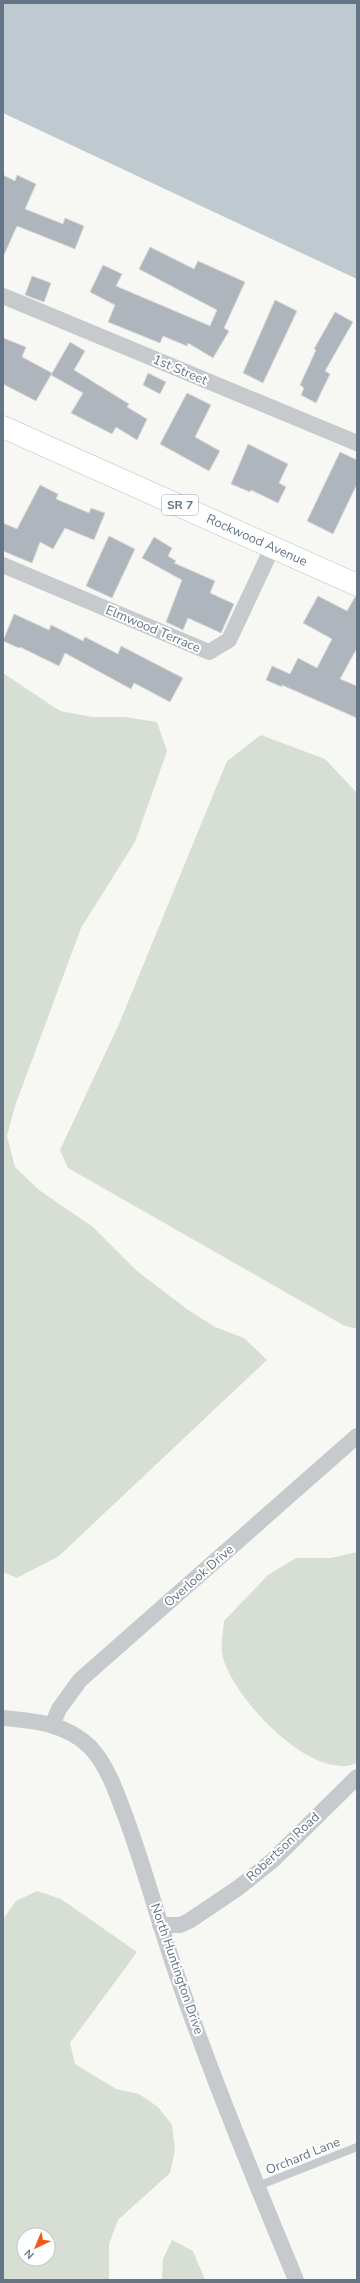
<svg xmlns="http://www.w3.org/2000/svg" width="360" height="2283" font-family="'Nunito Sans',sans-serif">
<rect width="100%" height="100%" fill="#f7f7f3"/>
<path fill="#d7dfd4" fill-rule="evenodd" d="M 3,673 L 60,711 L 92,717 L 125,717 L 157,722 L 167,751 L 135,842 L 81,928 L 15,1106 L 7,1136 L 15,1167 L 39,1190 L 93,1227 L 137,1271 L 188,1310 L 215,1327 L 244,1338 L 267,1360 L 59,1556 L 17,1578 L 3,1572 Z
M 261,735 L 325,759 L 357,793 L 357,1329 L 343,1325 L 68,1168 L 60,1150 L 119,1024 L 227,761 Z
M 357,1552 L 357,1763 C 352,1764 347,1767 342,1766 C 298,1766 235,1698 223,1658 C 220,1648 223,1632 224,1621 L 268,1575 L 296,1558 L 331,1558 Z
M 37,1891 L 61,1899 L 137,1952 L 70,2043 L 75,2064 L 116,2089 L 139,2094 L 158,2107 L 172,2125 L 175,2150 L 170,2173 L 118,2220 L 109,2244 L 109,2280 L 3,2280 L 3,1919 L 16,1901 ZM 24,2235 L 48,2235 L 48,2259 L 24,2259 Z
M 172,2240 L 193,2251 L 205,2280 L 162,2280 L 163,2259 Z"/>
<path fill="#bfcad0" d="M 3,3 L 357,3 L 357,279 L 3,113 Z"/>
<path fill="#aeb5bc" stroke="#d8d8d6" d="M 3,175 L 15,181 L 17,175 L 36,184 L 25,209 L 63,224 L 65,218 L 84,226 L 75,249 L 17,226 L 3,257 Z
M 150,247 L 194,269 L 198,261 L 245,282 L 224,328 L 229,331 L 213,358 L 188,343 L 187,346 L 163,336 L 160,343 L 108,322 L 115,305 L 90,292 L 103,265 L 122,274 L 116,286 L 210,326 L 217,310 L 139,269 Z
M 32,276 L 51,283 L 44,302 L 25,295 Z
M 275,300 L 297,311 L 263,383 L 243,373 Z
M 335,312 L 353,322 L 325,371 L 330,374 L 316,403 L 301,395 L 304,388 L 300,385 L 316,350 L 314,349 Z
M 3,338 L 26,347 L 22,357 L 52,373 L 36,401 L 3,384 Z
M 70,342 L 85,351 L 74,370 L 129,404 L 127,407 L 147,419 L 137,440 L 116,427 L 112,434 L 71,413 L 83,393 L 51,375 Z
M 148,373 L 166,382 L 160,394 L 143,385 Z
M 187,393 L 211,405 L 195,437 L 220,451 L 209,471 L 160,444 Z
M 248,444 L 288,464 L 279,483 L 286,487 L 278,503 L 251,490 L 250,492 L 231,484 Z
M 340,452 L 357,460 L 357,484 L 333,534 L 307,521 Z
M 40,485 L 58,494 L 56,499 L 89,513 L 91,508 L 105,513 L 94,540 L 65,528 L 53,549 L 40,542 L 32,563 L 3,551 L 3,523 L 17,529 Z
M 109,536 L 135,549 L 112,598 L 86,586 Z
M 154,537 L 172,548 L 168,556 L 176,561 L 174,563 L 215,581 L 210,593 L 234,604 L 221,633 L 188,618 L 183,630 L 166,622 L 182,580 L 142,558 Z
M 318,596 L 347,611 L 355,597 L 357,597 L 357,648 L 340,679 L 357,686 L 357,718 L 282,685 L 282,687 L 266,680 L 272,666 L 290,674 L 298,658 L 317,668 L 332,639 L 303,623 Z
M 14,614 L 49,630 L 51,625 L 83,641 L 85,637 L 118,654 L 121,646 L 183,678 L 170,702 L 134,683 L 131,689 L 65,653 L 59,666 L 20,647 L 19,648 L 3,641 Z"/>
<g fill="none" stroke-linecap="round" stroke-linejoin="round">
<g stroke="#b9bdc1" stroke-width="23">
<g id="primary">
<path id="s1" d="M 3,427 L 357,585"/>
</g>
</g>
<path stroke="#c6cacd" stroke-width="8" d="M 258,2186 L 357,2147"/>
<path stroke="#c6cacd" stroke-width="16" d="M 3,296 L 357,443
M 3,565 L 209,652 L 229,640 L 273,546
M 3,1718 C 34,1721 66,1723 90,1747 C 108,1766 117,1794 126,1818 C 146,1872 160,1927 179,1981 C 214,2082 255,2181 296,2280
M 52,1725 L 59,1709 L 80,1680 L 357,1436
M 160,1925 L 180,1925 L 189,1921 L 238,1888 L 272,1861 L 357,1777"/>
<use href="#primary" stroke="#fff" stroke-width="22"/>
</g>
<g text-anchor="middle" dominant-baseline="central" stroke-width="4" stroke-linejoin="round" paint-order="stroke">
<rect fill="#fff" stroke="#929eab" stroke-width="1" x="162" y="495" width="36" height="20" rx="3"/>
<g font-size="12" font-weight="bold" fill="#637587">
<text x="180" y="505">SR 7</text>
</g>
<g font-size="13" fill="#637587" stroke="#fff">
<text transform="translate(180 370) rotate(23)">1st Street</text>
<text stroke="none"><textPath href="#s1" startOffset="278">Rockwood Avenue</textPath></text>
<text transform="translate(153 629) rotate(23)">Elmwood Terrace</text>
<text transform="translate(199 1576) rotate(-41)">Overlook Drive</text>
<text transform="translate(283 1847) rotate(-43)">Robertson Road</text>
<text transform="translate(177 1969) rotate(71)">North Huntington Drive</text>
<text transform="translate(303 2156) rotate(-22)">Orchard Lane</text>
</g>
</g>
<rect width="360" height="2283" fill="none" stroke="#637587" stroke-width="8"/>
<g transform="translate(36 2247) rotate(224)"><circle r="19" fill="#ffffff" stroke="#c1c8cf"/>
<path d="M0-3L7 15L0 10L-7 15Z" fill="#f25918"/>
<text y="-6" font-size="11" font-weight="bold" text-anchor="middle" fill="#637587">N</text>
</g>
</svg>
